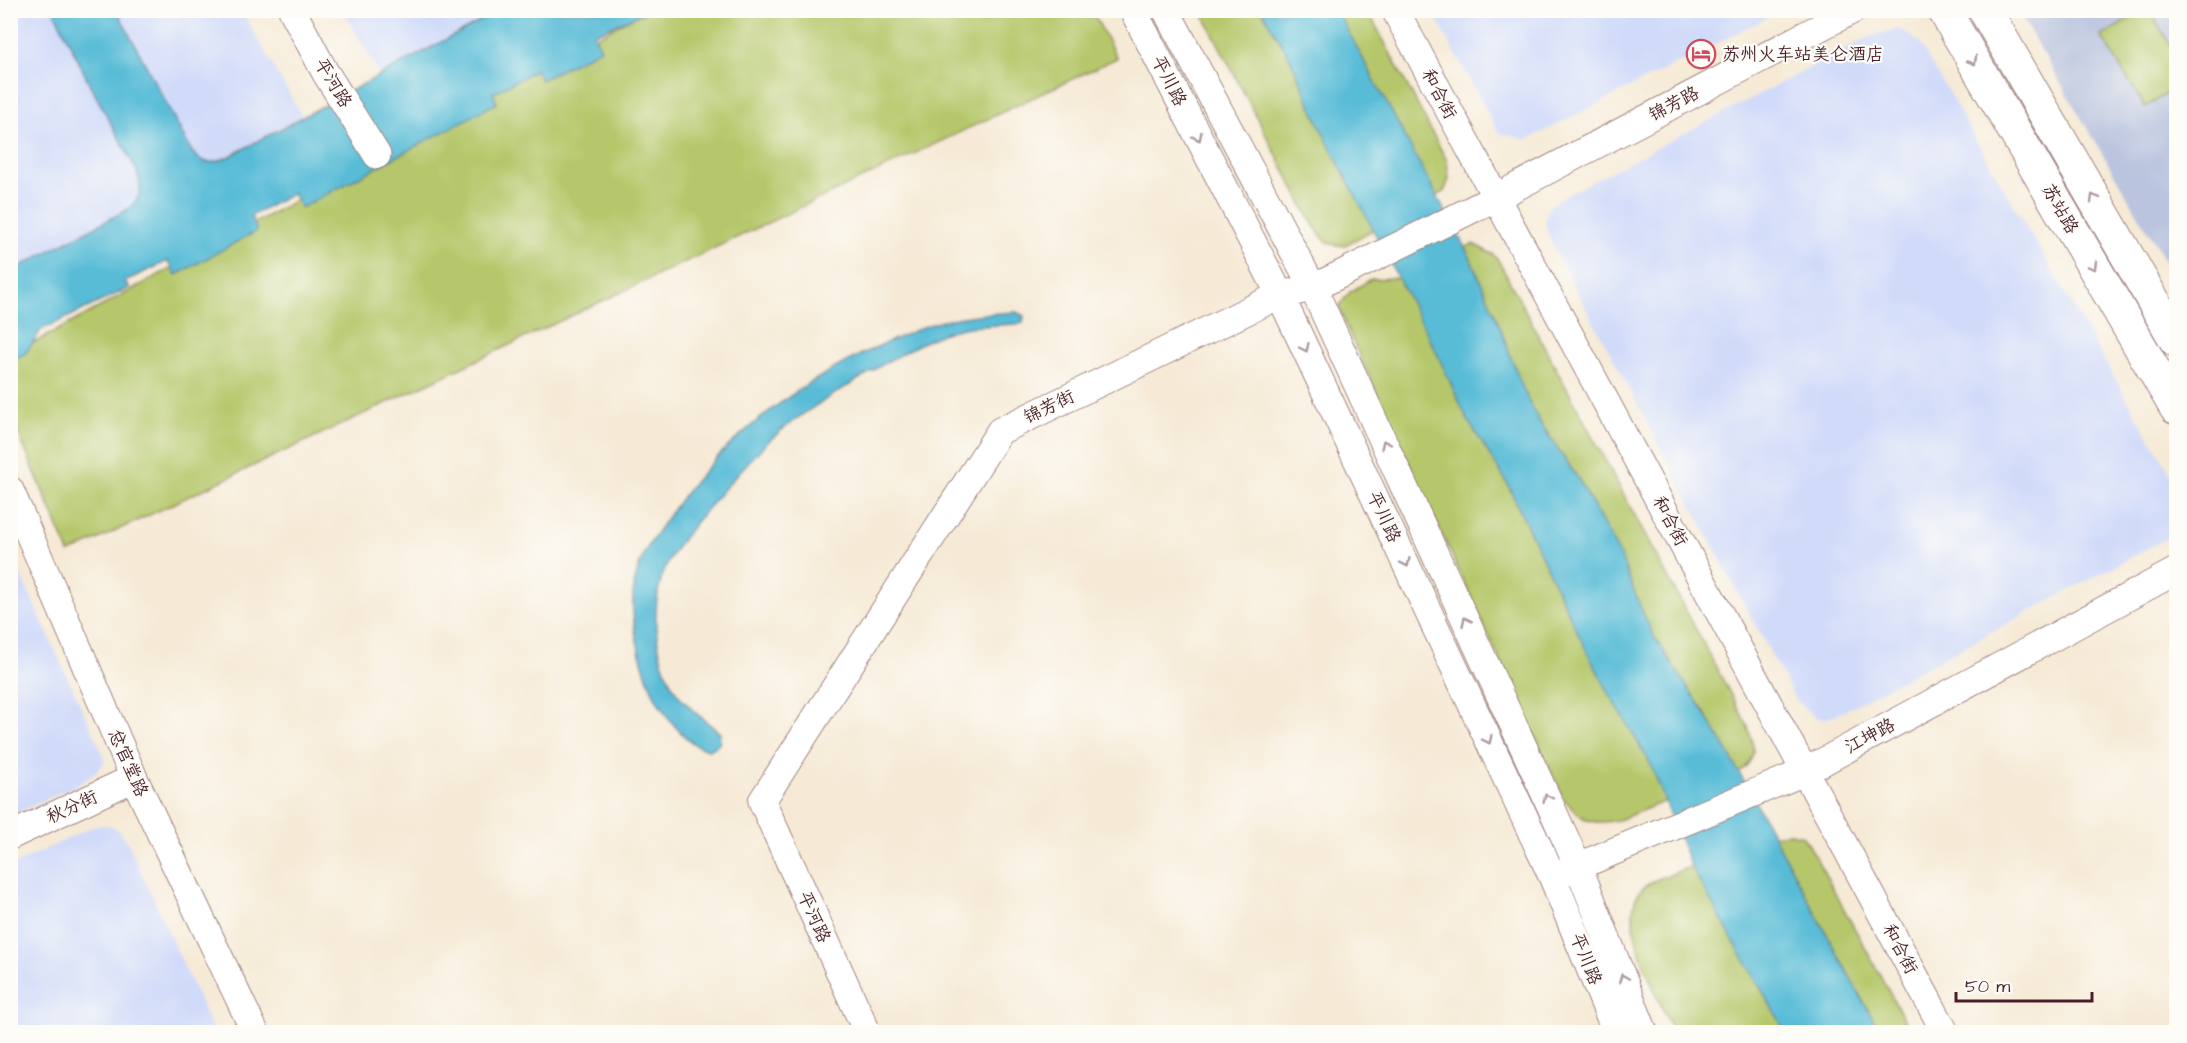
<svg xmlns="http://www.w3.org/2000/svg" width="2187" height="1043" font-family="'Architects Daughter','LXGW WenKai TC',sans-serif">
<rect width="100%" height="100%" fill="#fdfcf7"/>
<filter id="ink" filterUnits="userSpaceOnUse"><feTurbulence type="fractalNoise" baseFrequency=".0167" numOctaves="2"/><feDisplacementMap in="SourceGraphic" scale="12" xChannelSelector="R" yChannelSelector="G"/><feConvolveMatrix kernelMatrix="1 2 1 2 8 2 1 2 1" color-interpolation-filters="sRGB"/></filter>
<filter id="wash" filterUnits="userSpaceOnUse"><feTurbulence type="fractalNoise" baseFrequency=".008" numOctaves="4" result="noise"/><feDisplacementMap in="SourceGraphic" scale="24" xChannelSelector="R" yChannelSelector="G"/><feGaussianBlur stdDeviation="1.35" result="paint"/><feColorMatrix in="noise" values="0 0 0 0 0 0 0 0 0 0 0 0 0 0 0 0 0 1.4 0 .05"/><feComposite in="paint" operator="in"/></filter>
<g filter="url(#wash)">
<rect width="100%" height="100%" fill="#f6ead6"/>
<path fill="#d0daf9" d="M 11,11 L 242,11 L 302,116 L 11,271 Z
M 344,11 L 499,11 L 379,74 Z
M 1432,11 L 1780,11 L 1527,140 L 1499,133 Z
M 1897,29 L 1906,32 L 1919,42 L 2176,483 L 2176,529 L 2171,536 L 1840,713 L 1825,719 L 1814,717 L 1795,699 L 1554,248 L 1547,231 L 1545,220 L 1548,208 L 1562,197 L 1871,36 Z
M 10,552 L 103,754 L 104,763 L 96,772 L 83,782 L 11,816 Z
M 105,825 L 114,827 L 120,831 L 128,843 L 214,1032 L 11,1032 L 11,866 L 92,827 Z"/>
<path fill="#bac4de" d="M 2018,11 L 2176,11 L 2176,279 L 2021,16 Z"/>
<path fill="#b5c76a" stroke="#80734a" stroke-width="1.5" d="M 644,11 L 1092,11 L 1117,58 L 69,553 L 11,416 L 10,356 Z
M 1201,11 L 1368,11 L 1447,161 L 1449,179 L 1444,192 L 1345,245 C 1327,248 1320,235 1311,221 Z
M 2143,11 L 2150,11 L 2176,54 L 2176,88 L 2145,107 L 2101,36 Z
M 1473,244 L 1493,254 L 1498,260 L 1747,725 C 1754,745 1759,758 1739,772 L 1618,820 C 1588,826 1583,820 1564,799 L 1345,324 L 1339,306 L 1350,292 L 1371,279 L 1397,278 Z
M 1790,833 L 1802,836 L 1809,845 L 1911,1032 L 1673,1032 C 1660,1001 1624,934 1635,901 C 1638,891 1645,886 1653,881 L 1772,836 Z"/>
<path fill="#59bcd7" stroke="#526e81" stroke-width="1.5" d="M 54,11 L 117,11 L 192,152 C 204,167 215,163 230,156 L 499,11 L 647,11 L 594,34 L 601,49 L 541,80 L 536,70 L 493,93 L 497,103 L 301,208 L 293,193 L 251,216 L 257,231 L 176,275 L 168,261 L 125,281 L 129,288 L 41,330 L 26,353 L 11,361 L 11,271 L 125,211 C 142,199 143,188 136,169 L 91,87 Z
M 1262,11 L 1337,11 L 1469,255 L 1495,314 L 1523,389 L 1539,421 L 1579,480 L 1619,553 L 1642,611 L 1656,640 L 1705,713 L 1728,752 L 1880,1032 L 1786,1032 L 1691,867 L 1650,763 L 1609,693 L 1582,642 L 1506,481 L 1467,419 L 1435,349 L 1325,137 L 1289,56 Z
M 1016,312 L 1024,316 L 1023,323 C 996,327 968,323 942,334 C 910,347 880,366 851,384 C 823,401 794,418 769,441 C 746,463 726,487 705,511 C 691,529 675,546 666,566 C 649,604 654,659 677,693 C 689,709 705,720 720,733 L 719,744 L 709,750 C 685,746 658,707 650,685 C 637,650 626,606 638,569 C 644,550 656,534 667,518 C 722,438 804,377 893,340 C 907,334 921,327 935,323 C 961,315 990,314 1016,312 Z"/>
</g>
<g filter="url(#ink)">
<g fill="none" stroke-linecap="round" stroke-linejoin="round">
<g stroke="#a08480" stroke-width="29">
<path id="minor" d="M 292,10 L 325,72 L 377,155
M 1133,10 L 1280,295 L 1552,876 L 1616,1032
M 1166,10 L 1313,288 L 1579,868 L 1644,1032
M 1395,10 L 1945,1032
M 10,490 L 134,778 L 255,1032
M 10,836 L 134,778
M 1562,873 L 1804,772 L 2176,571
M 867,1032 L 762,801 L 1000,431 L 1280,295 L 1313,288 L 1495,198 L 1853,10"/>
</g>
<g stroke="#a08480" stroke-width="35">
<path id="major" d="M 1944,10 L 2176,408
M 1985,10 L 2176,340"/>
</g>
<use href="#minor" stroke="#fff" stroke-width="27"/>
<use href="#major" stroke="#fff" stroke-width="33"/>
</g>
<defs><path id="oneway-chevron" d="M-2-3.5L2.5 0L-2 3.5" fill="none" stroke-width="1.6" stroke-linecap="round" stroke-linejoin="round" transform="scale(1.5)"/></defs>
<g stroke="#ae9aa0">
<use href="#oneway-chevron" transform="translate(1973 61) rotate(60)"/>
<use href="#oneway-chevron" transform="translate(1198 137) rotate(63)"/>
<use href="#oneway-chevron" transform="translate(2094 198) rotate(-120)"/>
<use href="#oneway-chevron" transform="translate(2093 266) rotate(60)"/>
<use href="#oneway-chevron" transform="translate(1305 348) rotate(65)"/>
<use href="#oneway-chevron" transform="translate(1385 444) rotate(-115)"/>
<use href="#oneway-chevron" transform="translate(1406 563) rotate(65)"/>
<use href="#oneway-chevron" transform="translate(1466 621) rotate(-115)"/>
<use href="#oneway-chevron" transform="translate(1488 740) rotate(65)"/>
<use href="#oneway-chevron" transform="translate(1547 798) rotate(-115)"/>
<use href="#oneway-chevron" transform="translate(1623 978) rotate(-112)"/>
</g>
</g>
<defs>
<g id="hotel-ring" transform="scale(1.5)"><circle r="9.5" fill="#fdfcf7" stroke="#d1495b" stroke-width="1.5"/><path d="M-6-4.5h1.5V1H6V5H4.5V3h-9V5H-6ZM-4 0a1.8 1.8 0 1 1 3.6 0ZM.5 0V-2.5h3Q6-2.5 6 0Z" fill="#d1495b"/></g>
</defs>
<g fill-rule="evenodd">
<use href="#hotel-ring" x="1701" y="54"/>
</g>
<g text-anchor="middle" dominant-baseline="central" stroke-width="4.5" stroke-linejoin="round" paint-order="stroke">
<g font-size="18" fill="#4a1f2b" stroke="#fdfcf7" text-anchor="start">
<text x="1722" y="54">苏州火车站美仑酒店</text>
</g>
<g font-size="18" fill="#4a1f2b" stroke="#fdfcf7">
<text transform="translate(1169 81) rotate(63)">平川路</text>
<text transform="translate(333 83) rotate(59)">平河路</text>
<text transform="translate(1439 94) rotate(62)">和合街</text>
<text transform="translate(1674 104) rotate(-28)">锦芳路</text>
<text transform="translate(2060 209) rotate(60)">苏站路</text>
<text transform="translate(1049 407) rotate(-26)">锦芳街</text>
<text transform="translate(1384 517) rotate(65)">平川路</text>
<text transform="translate(1670 521) rotate(62)">和合街</text>
<text transform="translate(1870 736) rotate(-28)">江坤路</text>
<text transform="translate(128 763) rotate(66)">总官堂路</text>
<text transform="translate(72 807) rotate(-25)">秋分街</text>
<text transform="translate(814 917) rotate(66)">平河路</text>
<text transform="translate(1900 949) rotate(62)">和合街</text>
<text transform="translate(1586 959) rotate(68)">平川路</text>
</g>
</g>
<rect width="2187" height="1043" fill="none" stroke="#fdfcf7" stroke-width="36"/>
<path d="M1956 992v9h136v-9" fill="none" stroke="#4a1f2b" stroke-width="3"/>
<text x="1965" y="992" font-size="18" fill="#4a1f2b" stroke="#fdfcf7" stroke-width="4.5" paint-order="stroke">50 m</text>
</svg>
